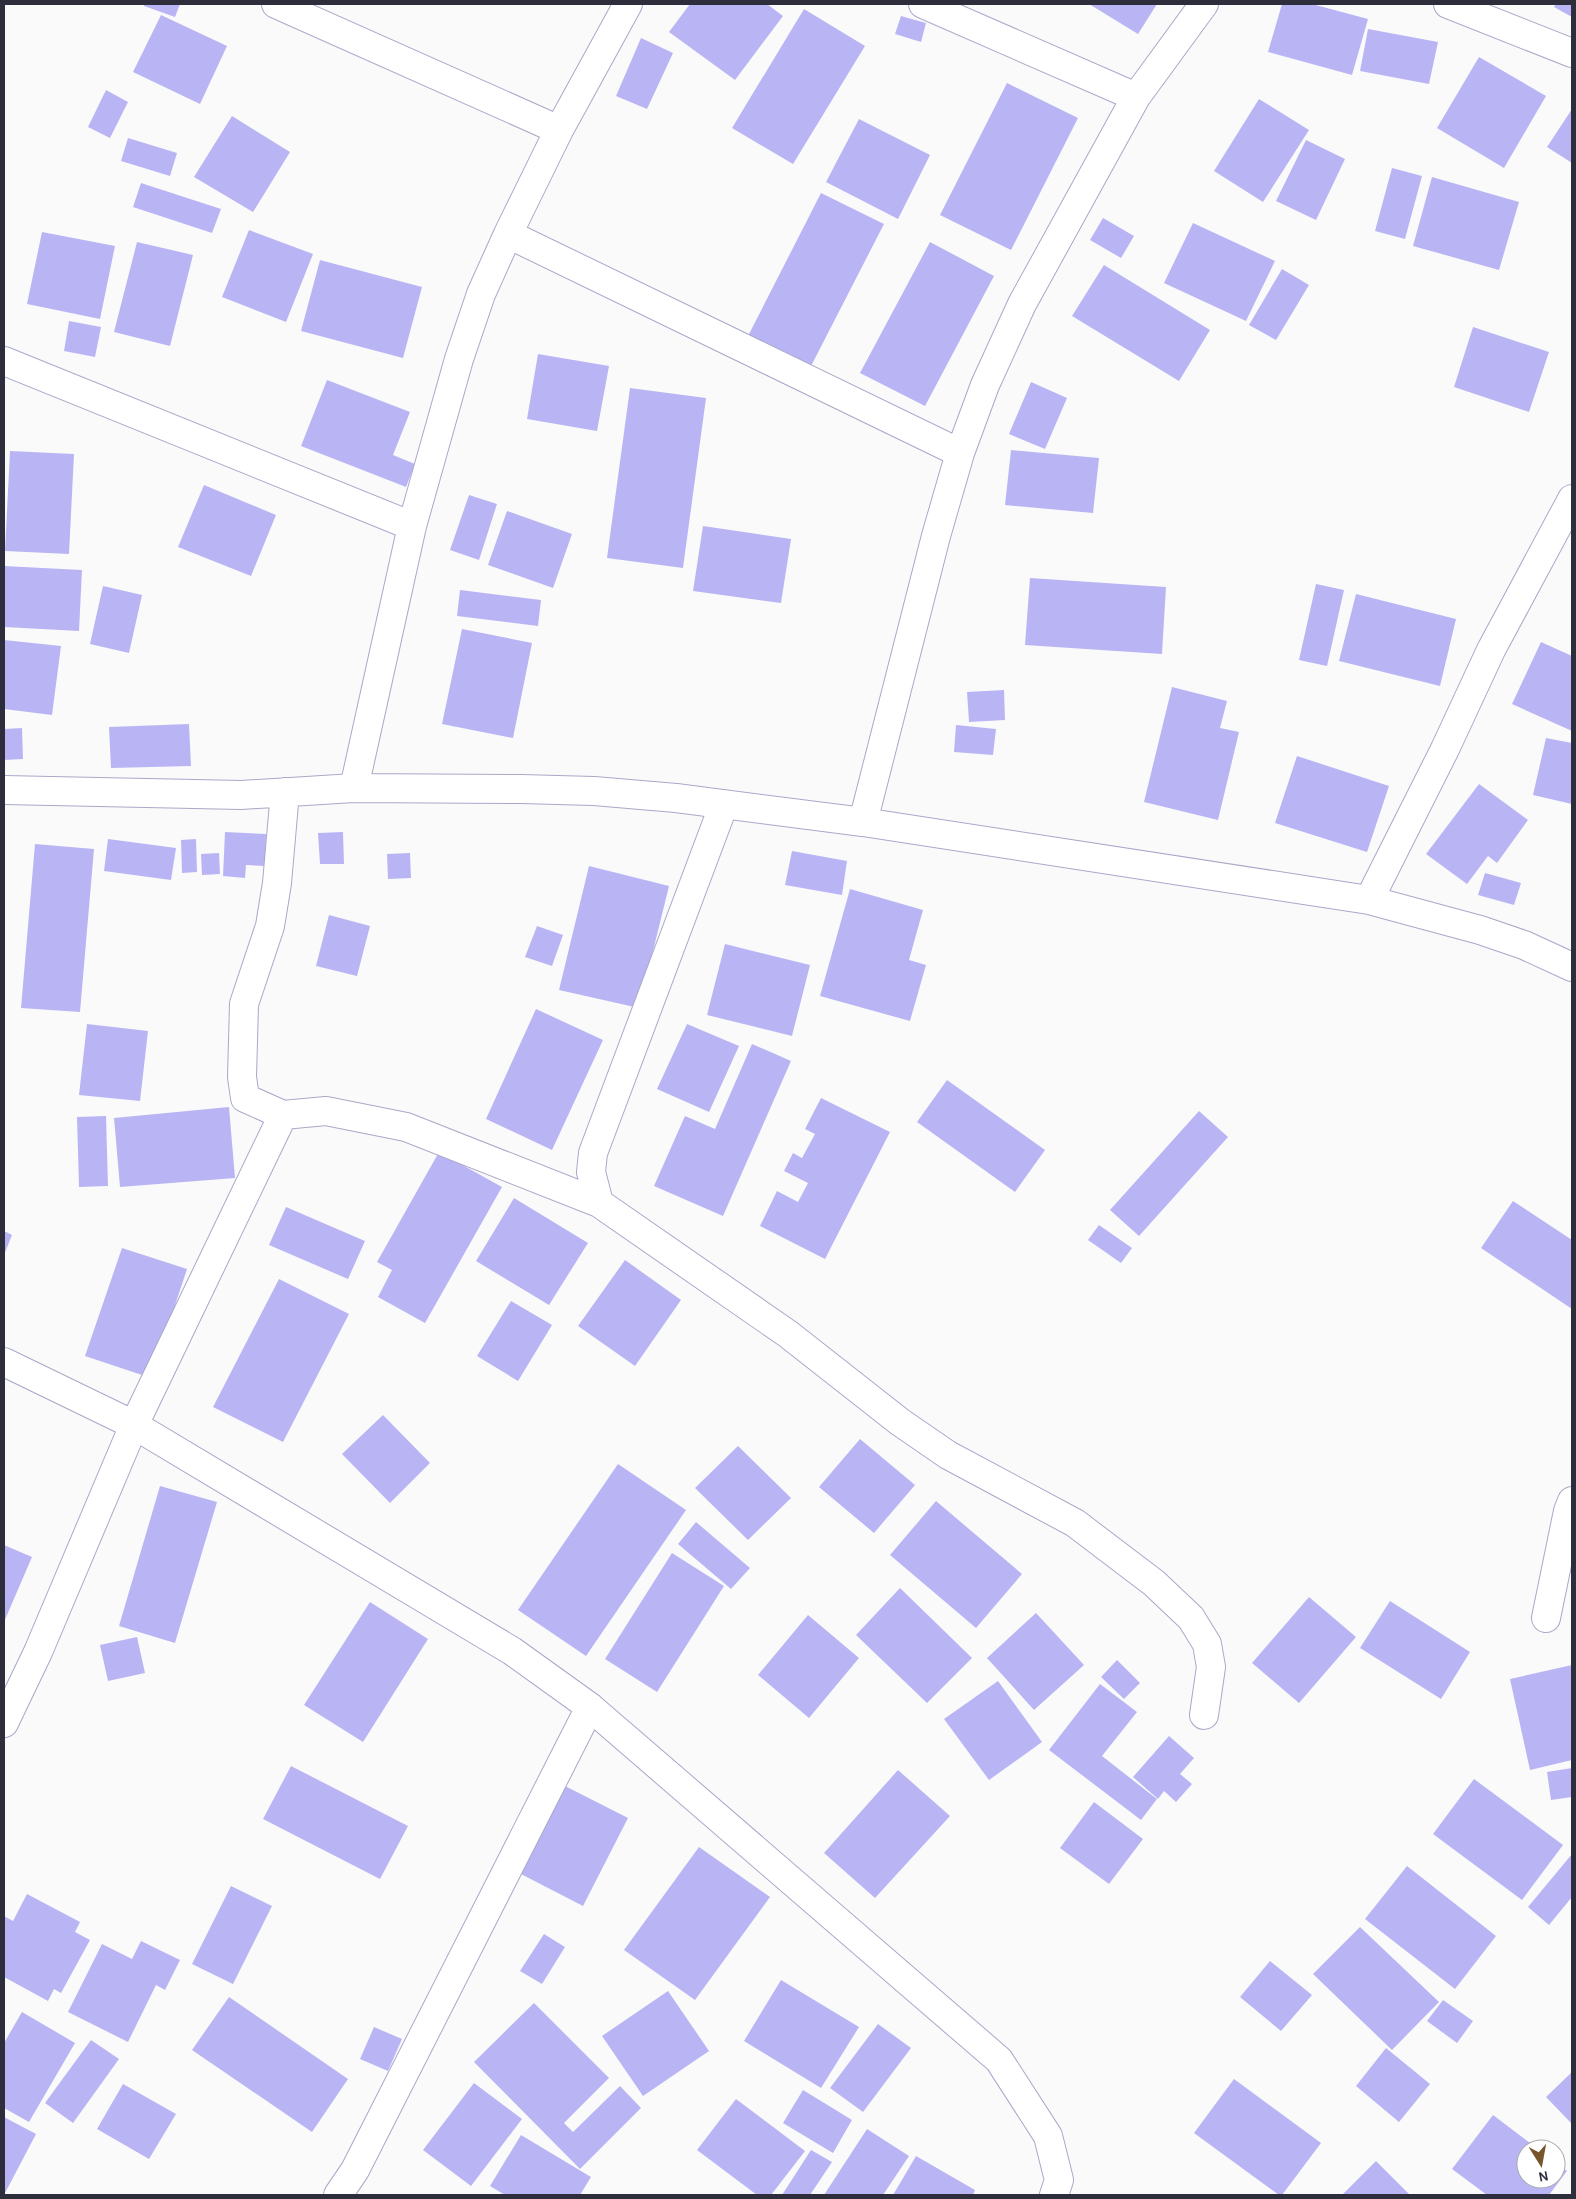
<svg xmlns="http://www.w3.org/2000/svg" width="1576" height="2199" font-family="Karla,sans-serif">
<rect width="100%" height="100%" fill="#fafafa"/>
<path fill="#b9b5f5" d="M 144,4 L 180,4 L 175,17 L 144,6 Z
M 690,4 L 767,4 L 783,16 L 735,80 L 669,32 Z
M 1089,4 L 1157,4 L 1138,34 Z
M 1282,4 L 1312,4 L 1368,19 L 1352,75 L 1268,52 Z
M 1556,4 L 1572,4 L 1572,17 L 1554,7 Z
M 804,9 L 865,46 L 793,164 L 732,128 Z
M 161,15 L 227,46 L 200,104 L 133,72 Z
M 901,16 L 926,23 L 921,42 L 895,34 Z
M 1368,29 L 1438,42 L 1429,84 L 1360,71 Z
M 641,38 L 673,53 L 647,109 L 616,96 Z
M 1479,57 L 1546,96 L 1504,168 L 1437,128 Z
M 1007,83 L 1078,118 L 1011,250 L 940,215 Z
M 106,90 L 128,102 L 110,138 L 88,127 Z
M 1259,99 L 1309,130 L 1263,202 L 1214,171 Z
M 1572,109 L 1572,163 L 1547,147 Z
M 232,116 L 290,152 L 253,212 L 194,177 Z
M 859,119 L 930,155 L 898,219 L 826,182 Z
M 128,138 L 177,153 L 170,176 L 121,161 Z
M 1306,140 L 1345,159 L 1316,220 L 1276,201 Z
M 1392,168 L 1422,176 L 1405,239 L 1375,231 Z
M 1432,177 L 1519,202 L 1499,270 L 1413,246 Z
M 141,183 L 221,209 L 212,233 L 133,207 Z
M 821,193 L 884,224 L 809,370 L 747,338 Z
M 1103,218 L 1134,236 L 1121,258 L 1090,240 Z
M 1193,223 L 1275,261 L 1246,321 L 1164,283 Z
M 249,230 L 313,254 L 286,322 L 222,297 Z
M 42,232 L 115,246 L 100,319 L 27,304 Z
M 137,242 L 193,255 L 170,346 L 114,332 Z
M 930,242 L 994,276 L 925,406 L 860,373 Z
M 320,260 L 422,287 L 403,358 L 301,331 Z
M 1104,265 L 1210,330 L 1179,381 L 1072,316 Z
M 1282,269 L 1309,285 L 1276,340 L 1249,325 Z
M 69,321 L 101,327 L 95,357 L 64,351 Z
M 1473,327 L 1549,352 L 1529,412 L 1454,387 Z
M 538,354 L 609,366 L 597,431 L 527,419 Z
M 327,380 L 410,412 L 393,455 L 415,464 L 406,487 L 301,446 Z
M 1031,382 L 1067,398 L 1045,449 L 1009,434 Z
M 630,388 L 706,398 L 683,568 L 607,558 Z
M 1011,450 L 1099,458 L 1093,513 L 1005,505 Z
M 10,451 L 74,454 L 69,554 L 5,551 Z
M 204,485 L 276,515 L 251,576 L 178,547 Z
M 469,495 L 497,504 L 479,560 L 450,550 Z
M 507,511 L 572,534 L 553,588 L 488,565 Z
M 703,526 L 791,539 L 781,603 L 693,591 Z
M 4,566 L 82,570 L 79,631 L 4,627 Z
M 1030,578 L 1166,587 L 1162,654 L 1025,645 Z
M 1316,584 L 1344,590 L 1327,666 L 1299,660 Z
M 103,586 L 142,595 L 129,653 L 90,644 Z
M 460,590 L 541,600 L 538,626 L 457,616 Z
M 1356,594 L 1456,619 L 1440,686 L 1339,661 Z
M 462,629 L 532,643 L 513,738 L 442,724 Z
M 4,640 L 61,646 L 52,715 L 4,709 Z
M 1541,642 L 1572,656 L 1572,731 L 1512,704 Z
M 1172,687 L 1227,701 L 1220,728 L 1239,732 L 1218,820 L 1144,802 Z
M 1004,690 L 1005,720 L 969,722 L 967,692 Z
M 189,724 L 191,766 L 111,768 L 109,727 Z
M 956,725 L 996,729 L 993,755 L 954,752 Z
M 22,728 L 23,759 L 4,760 L 4,729 Z
M 1546,738 L 1572,743 L 1572,804 L 1533,795 Z
M 1297,756 L 1389,786 L 1367,852 L 1275,823 Z
M 1479,784 L 1528,820 L 1497,863 L 1488,856 L 1467,884 L 1426,854 Z
M 225,832 L 266,834 L 265,866 L 246,865 L 245,878 L 223,876 Z
M 343,832 L 344,864 L 320,864 L 318,833 Z
M 108,839 L 176,848 L 171,880 L 104,871 Z
M 196,839 L 197,872 L 182,873 L 181,840 Z
M 35,844 L 94,849 L 80,1012 L 21,1008 Z
M 792,851 L 847,861 L 842,895 L 785,885 Z
M 219,853 L 220,874 L 202,875 L 201,854 Z
M 410,853 L 411,878 L 388,879 L 387,854 Z
M 589,866 L 669,886 L 639,1008 L 559,990 Z
M 1485,873 L 1521,883 L 1514,905 L 1478,895 Z
M 850,889 L 923,910 L 909,960 L 926,965 L 910,1021 L 820,996 Z
M 329,915 L 370,926 L 357,976 L 316,966 Z
M 537,926 L 563,935 L 552,966 L 525,957 Z
M 725,944 L 810,965 L 792,1036 L 707,1015 Z
M 536,1009 L 603,1040 L 552,1150 L 486,1119 Z
M 87,1024 L 148,1031 L 140,1101 L 79,1095 Z
M 687,1024 L 739,1046 L 709,1112 L 657,1089 Z
M 752,1044 L 791,1061 L 723,1216 L 654,1186 L 685,1116 L 715,1129 Z
M 947,1080 L 1045,1150 L 1015,1192 L 917,1122 Z
M 821,1098 L 890,1132 L 825,1259 L 760,1226 L 777,1191 L 798,1202 L 808,1183 L 784,1171 L 793,1153 L 802,1158 L 815,1134 L 805,1129 Z
M 229,1107 L 235,1178 L 120,1187 L 114,1118 Z
M 1199,1111 L 1228,1137 L 1139,1236 L 1110,1210 Z
M 106,1116 L 108,1186 L 79,1187 L 77,1117 Z
M 439,1152 L 502,1187 L 425,1323 L 378,1297 L 392,1270 L 377,1262 Z
M 514,1198 L 588,1243 L 549,1305 L 476,1261 Z
M 1513,1201 L 1572,1240 L 1572,1309 L 1481,1248 Z
M 286,1207 L 365,1241 L 348,1279 L 269,1245 Z
M 1099,1225 L 1132,1248 L 1121,1263 L 1088,1240 Z
M 4,1231 L 12,1235 L 4,1255 Z
M 122,1248 L 187,1269 L 151,1378 L 85,1356 Z
M 625,1260 L 681,1300 L 635,1366 L 578,1326 Z
M 279,1279 L 349,1314 L 283,1442 L 213,1407 Z
M 511,1301 L 552,1325 L 518,1381 L 477,1356 Z
M 383,1415 L 430,1463 L 390,1503 L 342,1454 Z
M 860,1439 L 915,1485 L 874,1533 L 819,1487 Z
M 738,1446 L 791,1498 L 748,1540 L 695,1488 Z
M 618,1464 L 686,1510 L 586,1656 L 518,1610 Z
M 160,1486 L 217,1502 L 175,1643 L 119,1626 Z
M 936,1501 L 1022,1574 L 976,1628 L 890,1555 Z
M 696,1522 L 750,1568 L 731,1589 L 678,1544 Z
M 4,1545 L 32,1557 L 4,1622 Z
M 672,1553 L 724,1586 L 657,1692 L 605,1659 Z
M 900,1588 L 972,1658 L 927,1703 L 856,1635 Z
M 1309,1597 L 1356,1637 L 1299,1703 L 1252,1663 Z
M 1390,1601 L 1470,1652 L 1441,1699 L 1360,1648 Z
M 370,1602 L 428,1639 L 363,1742 L 304,1705 Z
M 1036,1613 L 1084,1665 L 1034,1710 L 987,1658 Z
M 808,1615 L 859,1658 L 809,1718 L 758,1675 Z
M 137,1637 L 145,1673 L 108,1681 L 100,1645 Z
M 1117,1660 L 1140,1683 L 1124,1699 L 1101,1677 Z
M 1572,1665 L 1572,1760 L 1530,1770 L 1510,1679 Z
M 998,1681 L 1042,1742 L 989,1780 L 944,1719 Z
M 1100,1684 L 1137,1712 L 1102,1756 L 1157,1799 L 1141,1820 L 1049,1750 Z
M 1169,1736 L 1194,1758 L 1180,1774 L 1192,1784 L 1176,1802 L 1164,1791 L 1158,1799 L 1133,1777 Z
M 291,1766 L 408,1826 L 380,1879 L 263,1819 Z
M 1572,1768 L 1572,1797 L 1551,1800 L 1547,1772 Z
M 898,1770 L 950,1816 L 875,1898 L 824,1853 Z
M 1474,1779 L 1563,1845 L 1522,1900 L 1433,1834 Z
M 565,1786 L 628,1818 L 583,1906 L 519,1873 Z
M 1094,1802 L 1143,1839 L 1109,1884 L 1060,1848 Z
M 699,1847 L 770,1897 L 695,2000 L 624,1950 Z
M 1572,1854 L 1572,1897 L 1549,1925 L 1528,1907 Z
M 1407,1866 L 1496,1936 L 1455,1989 L 1365,1919 Z
M 231,1886 L 272,1906 L 233,1984 L 192,1964 Z
M 27,1894 L 80,1922 L 75,1932 L 90,1940 L 61,1993 L 54,1989 L 48,2001 L 4,1977 L 4,1916 L 13,1921 Z
M 1360,1927 L 1439,2002 L 1392,2050 L 1313,1974 Z
M 544,1934 L 565,1947 L 542,1984 L 520,1971 Z
M 141,1941 L 180,1960 L 165,1990 L 156,1985 L 128,2042 L 68,2012 L 102,1944 L 132,1959 Z
M 1270,1961 L 1312,1995 L 1281,2031 L 1240,1997 Z
M 781,1980 L 859,2027 L 821,2088 L 744,2041 Z
M 668,1991 L 709,2051 L 643,2096 L 602,2036 Z
M 229,1997 L 348,2079 L 312,2132 L 192,2050 Z
M 1443,2000 L 1473,2021 L 1457,2043 L 1427,2021 Z
M 534,2003 L 609,2078 L 564,2123 L 573,2132 L 620,2086 L 641,2108 L 580,2169 L 474,2062 Z
M 22,2012 L 75,2043 L 29,2122 L 4,2108 L 4,2043 Z
M 878,2024 L 911,2048 L 863,2112 L 830,2088 Z
M 374,2027 L 402,2039 L 388,2071 L 360,2059 Z
M 91,2040 L 119,2059 L 73,2123 L 45,2103 Z
M 1386,2048 L 1430,2084 L 1399,2122 L 1356,2086 Z
M 1572,2072 L 1572,2124 L 1546,2097 Z
M 1234,2079 L 1321,2143 L 1282,2195 L 1279,2195 L 1194,2133 Z
M 474,2083 L 522,2119 L 471,2186 L 423,2150 Z
M 123,2084 L 176,2114 L 149,2159 L 97,2129 Z
M 803,2090 L 852,2120 L 833,2153 L 783,2123 Z
M 736,2099 L 805,2151 L 771,2195 L 757,2195 L 697,2150 Z
M 1493,2115 L 1538,2149 L 1526,2149 L 1526,2179 L 1556,2179 L 1556,2163 L 1567,2171 L 1549,2195 L 1487,2195 L 1452,2169 Z
M 4,2117 L 36,2134 L 4,2195 Z
M 867,2129 L 909,2156 L 883,2195 L 824,2195 Z
M 521,2135 L 591,2177 L 580,2195 L 505,2195 L 490,2186 Z
M 811,2150 L 832,2162 L 810,2195 L 782,2195 Z
M 916,2156 L 975,2190 L 973,2195 L 893,2195 Z
M 1376,2161 L 1410,2195 L 1342,2195 Z"/>
<g fill="none" stroke-linecap="round" stroke-linejoin="round">
<g stroke="#a9a8c9" stroke-width="30">
<path id="street" d="M 276,4 L 559,130
M 923,4 L 1136,97
M 1448,4 L 1572,53
M 508,234 L 960,453
M 4,361 L 412,526
M 354,788 L 412,526 L 459,359 L 481,294 L 508,234 L 559,130 L 628,4
M 4,790 L 241,795 L 354,788 L 521,789 L 594,791 L 676,798 L 863,822 L 1369,900 L 1480,930 L 1524,945 L 1572,967
M 285,792 L 277,883 L 270,926 L 244,1004 L 242,1077 L 245,1098 L 283,1115 L 326,1111 L 406,1127 L 599,1203 L 788,1334 L 900,1422 L 948,1455 L 1075,1523 L 1154,1583 L 1191,1618 L 1207,1644 L 1211,1667 L 1204,1715
M 863,822 L 936,536 L 960,453 L 985,385 L 1022,304 L 1136,97 L 1204,4
M 1369,900 L 1445,749 L 1491,650 L 1572,499
M 599,1203 L 591,1172 L 593,1153 L 724,804
M 4,1362 L 134,1425 L 512,1651 L 590,1707 L 999,2060 L 1048,2136 L 1059,2180 L 1054,2195
M 1546,1618 L 1568,1511 L 1572,1501
M 4,1723 L 38,1652 L 134,1425 L 283,1115
M 338,2195 L 355,2170 L 590,1707"/>
</g>
<use href="#street" stroke="#fff" stroke-width="28"/>
</g>
<rect width="1576" height="2199" fill="none" stroke="#2e2d3b" stroke-width="10"/>
<g transform="translate(1541 2164) rotate(169)"><circle r="24" fill="#ffffff" stroke="#ababb1"/>
<path d="M0-4L9 19L0 12L-9 19Z" fill="#77562c"/>
<text y="-8" font-size="14" font-weight="bold" text-anchor="middle" fill="#2e2d3b">N</text>
</g>
</svg>
